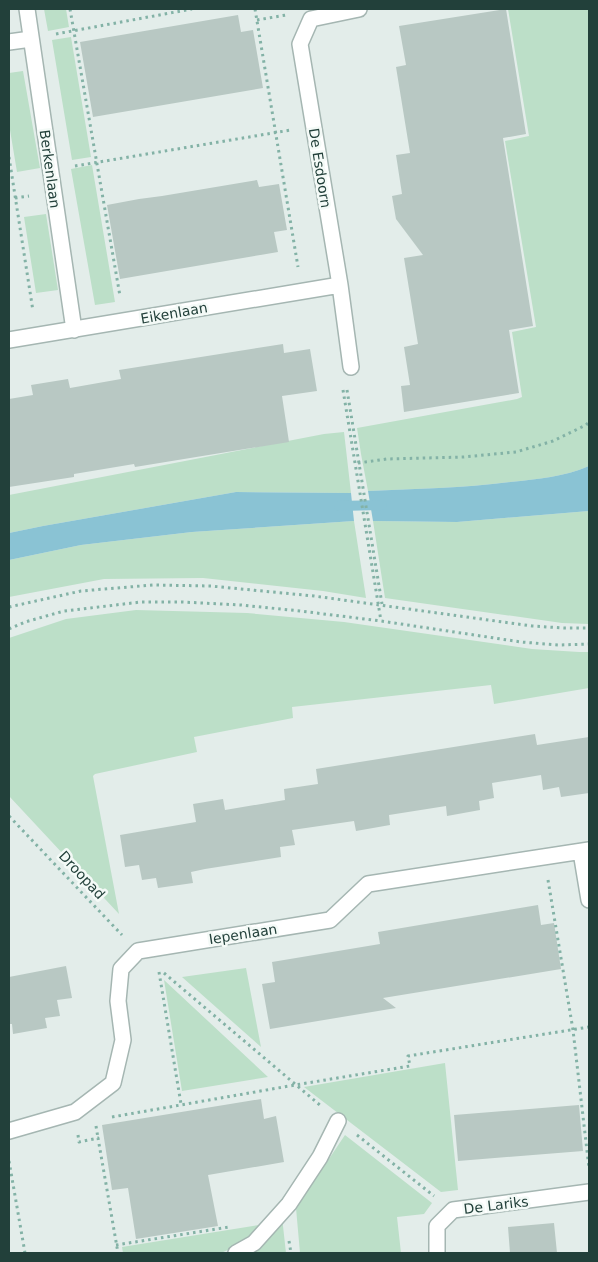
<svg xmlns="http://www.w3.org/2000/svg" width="598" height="1262" font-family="'DejaVu Sans',sans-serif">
<rect width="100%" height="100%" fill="#e3edea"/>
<path fill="#bcdfc8" d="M 44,9 L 66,9 L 69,27 L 48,31 Z
M 508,9 L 589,9 L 589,466 C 564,477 538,479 510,482 C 463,488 415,489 368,491 L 361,454 L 357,428 L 517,399 L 522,397 L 512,332 L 536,327 L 505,141 L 529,136 Z
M 71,37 L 91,157 L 72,160 L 52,40 Z
M 23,71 L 40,168 L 17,172 L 9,124 L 9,73 Z
M 92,165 L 115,302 L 95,305 L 71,169 Z
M 46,214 L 58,290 L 36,293 L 24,217 Z
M 344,432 L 351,493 L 236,492 L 43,526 L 9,533 L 9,495 L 324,434 Z
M 589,511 L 589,624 L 562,623 L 385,598 L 373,521 L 457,522 Z
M 354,521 L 366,598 L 323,591 L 203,578 L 104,579 L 9,597 L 9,560 L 81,545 L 192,532 Z
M 136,610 L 247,613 L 344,622 L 532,649 L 579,652 L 589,652 L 589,688 L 494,704 L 491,685 L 292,707 L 293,718 L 194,737 L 197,752 L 95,774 L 93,776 L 119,914 L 9,796 L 9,638 L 66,619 Z
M 246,968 L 261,1047 L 182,977 Z
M 164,980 L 268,1077 L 182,1091 Z
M 445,1063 L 458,1190 L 441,1192 L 304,1087 Z
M 345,1135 L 432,1203 L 424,1214 L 397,1217 L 401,1253 L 300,1253 L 296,1208 Z
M 282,1217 L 286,1253 L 250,1253 Z
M 265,1224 L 250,1240 L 221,1253 L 123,1253 L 122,1247 Z"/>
<path fill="#8ac3d4" d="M 589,466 L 589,511 L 457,522 L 373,521 L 368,491 C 415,489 463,488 510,482 C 538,479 564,477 589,466 Z
M 236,492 L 351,493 L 354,521 L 192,532 L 81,545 L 9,560 L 9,533 L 43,526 Z"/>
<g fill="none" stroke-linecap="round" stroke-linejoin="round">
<path stroke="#8ac3d4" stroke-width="10" d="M 339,506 L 382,505"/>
</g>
<path fill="#b8c8c3" d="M 506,9 L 526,134 L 503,138 L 533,326 L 509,330 L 519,393 L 404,412 L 401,386 L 410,385 L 404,347 L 418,344 L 404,258 L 423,255 L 396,219 L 392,196 L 402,194 L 396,155 L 410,153 L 396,67 L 406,65 L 399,26 Z
M 238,15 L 241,32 L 253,30 L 263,88 L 93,117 L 80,42 Z
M 257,180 L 259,187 L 279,184 L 287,230 L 274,232 L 278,252 L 120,279 L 107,205 L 139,199 L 162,196 Z
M 283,344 L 284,353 L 310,349 L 317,391 L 282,396 L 289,442 L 135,467 L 134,464 L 74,474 L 74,477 L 9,487 L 9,399 L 33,395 L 31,385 L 68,379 L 70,388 L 121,379 L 119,370 Z
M 535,734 L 537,745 L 589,737 L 589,793 L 561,797 L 559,787 L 543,790 L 541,775 L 492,783 L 494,798 L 479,801 L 480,810 L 447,816 L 446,806 L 389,815 L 390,825 L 356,831 L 354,821 L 292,830 L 295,845 L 280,847 L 281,857 L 205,869 L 191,872 L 193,883 L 158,888 L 156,878 L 142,880 L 139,865 L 125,867 L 120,835 L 196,822 L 193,804 L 223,799 L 225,810 L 285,800 L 284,789 L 318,784 L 316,769 Z
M 538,905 L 541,925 L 554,923 L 561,969 L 383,998 L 396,1008 L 270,1029 L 262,984 L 275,982 L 272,962 L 380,944 L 378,932 Z
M 66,966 L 72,998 L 57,1000 L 60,1016 L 45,1018 L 47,1028 L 13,1034 L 12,1024 L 9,1024 L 9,977 Z
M 261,1099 L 264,1119 L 276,1116 L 284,1162 L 208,1175 L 218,1226 L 136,1239 L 128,1188 L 112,1190 L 102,1125 Z
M 579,1105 L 583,1151 L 458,1161 L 454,1115 Z
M 554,1223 L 557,1253 L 510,1253 L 508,1227 Z"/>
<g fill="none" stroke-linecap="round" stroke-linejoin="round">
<g stroke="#a5b6b2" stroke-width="18">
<path id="minor" d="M 27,9 L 74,330
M 9,42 L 31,39
M 9,340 L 340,285
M 351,367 L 340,285 L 300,44 L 311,19 L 359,9
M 581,852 L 589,900
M 9,1131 L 75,1112 L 113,1083 L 123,1040 L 118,1001 L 121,969 L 138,951 L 330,920 L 368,884 L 589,850
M 236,1253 L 254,1243 L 289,1204 L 320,1157 L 338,1121
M 437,1253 L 437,1226 L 453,1210 L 589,1192"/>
</g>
<path stroke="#83b2a6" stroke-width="3" stroke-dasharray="2.5 4" stroke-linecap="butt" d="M 70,9 L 120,296
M 255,9 L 298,267
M 257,20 L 286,15
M 56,34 L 192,9
M 9,157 L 33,311
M 75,166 L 291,130
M 15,198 L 29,196
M 343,390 L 381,621
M 347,390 L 382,604
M 358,463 L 387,459 L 463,457 L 516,452 L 553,441 L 586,425 L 589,422
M 9,607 L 81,591 L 153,585 L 211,586 L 314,596 L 532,626 L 564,628 L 589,628
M 9,629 L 25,622 L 64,611 L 141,602 L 182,602 L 241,605 L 300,611 L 381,621 L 521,642 L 559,645 L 589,644
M 9,816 L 122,935
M 548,880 L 573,1030 L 589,1168
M 159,972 L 181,1104
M 164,973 L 321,1106
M 112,1117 L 295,1085 L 410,1066 L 408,1056 L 589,1027
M 96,1126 L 98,1138
M 78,1135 L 79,1142 L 98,1138 L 118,1253
M 357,1135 L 434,1196
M 9,1161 L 25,1253
M 289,1241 L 291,1253
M 116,1245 L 229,1227"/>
<use href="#minor" stroke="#fff" stroke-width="15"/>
</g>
<g text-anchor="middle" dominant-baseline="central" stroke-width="5" stroke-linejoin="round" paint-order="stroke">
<g font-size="14" fill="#22403a" stroke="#f4faf7">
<text transform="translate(320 168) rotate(81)">De Esdoorn</text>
<text transform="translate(50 169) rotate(82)">Berkenlaan</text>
<text transform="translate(174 313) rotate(-10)">Eikenlaan</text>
<text transform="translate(82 875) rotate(47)">Droopad</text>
<text transform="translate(243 934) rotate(-9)">Iepenlaan</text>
<text transform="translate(496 1205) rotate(-7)">De Lariks</text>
</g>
</g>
<rect width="598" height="1262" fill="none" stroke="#22403a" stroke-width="20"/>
</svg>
